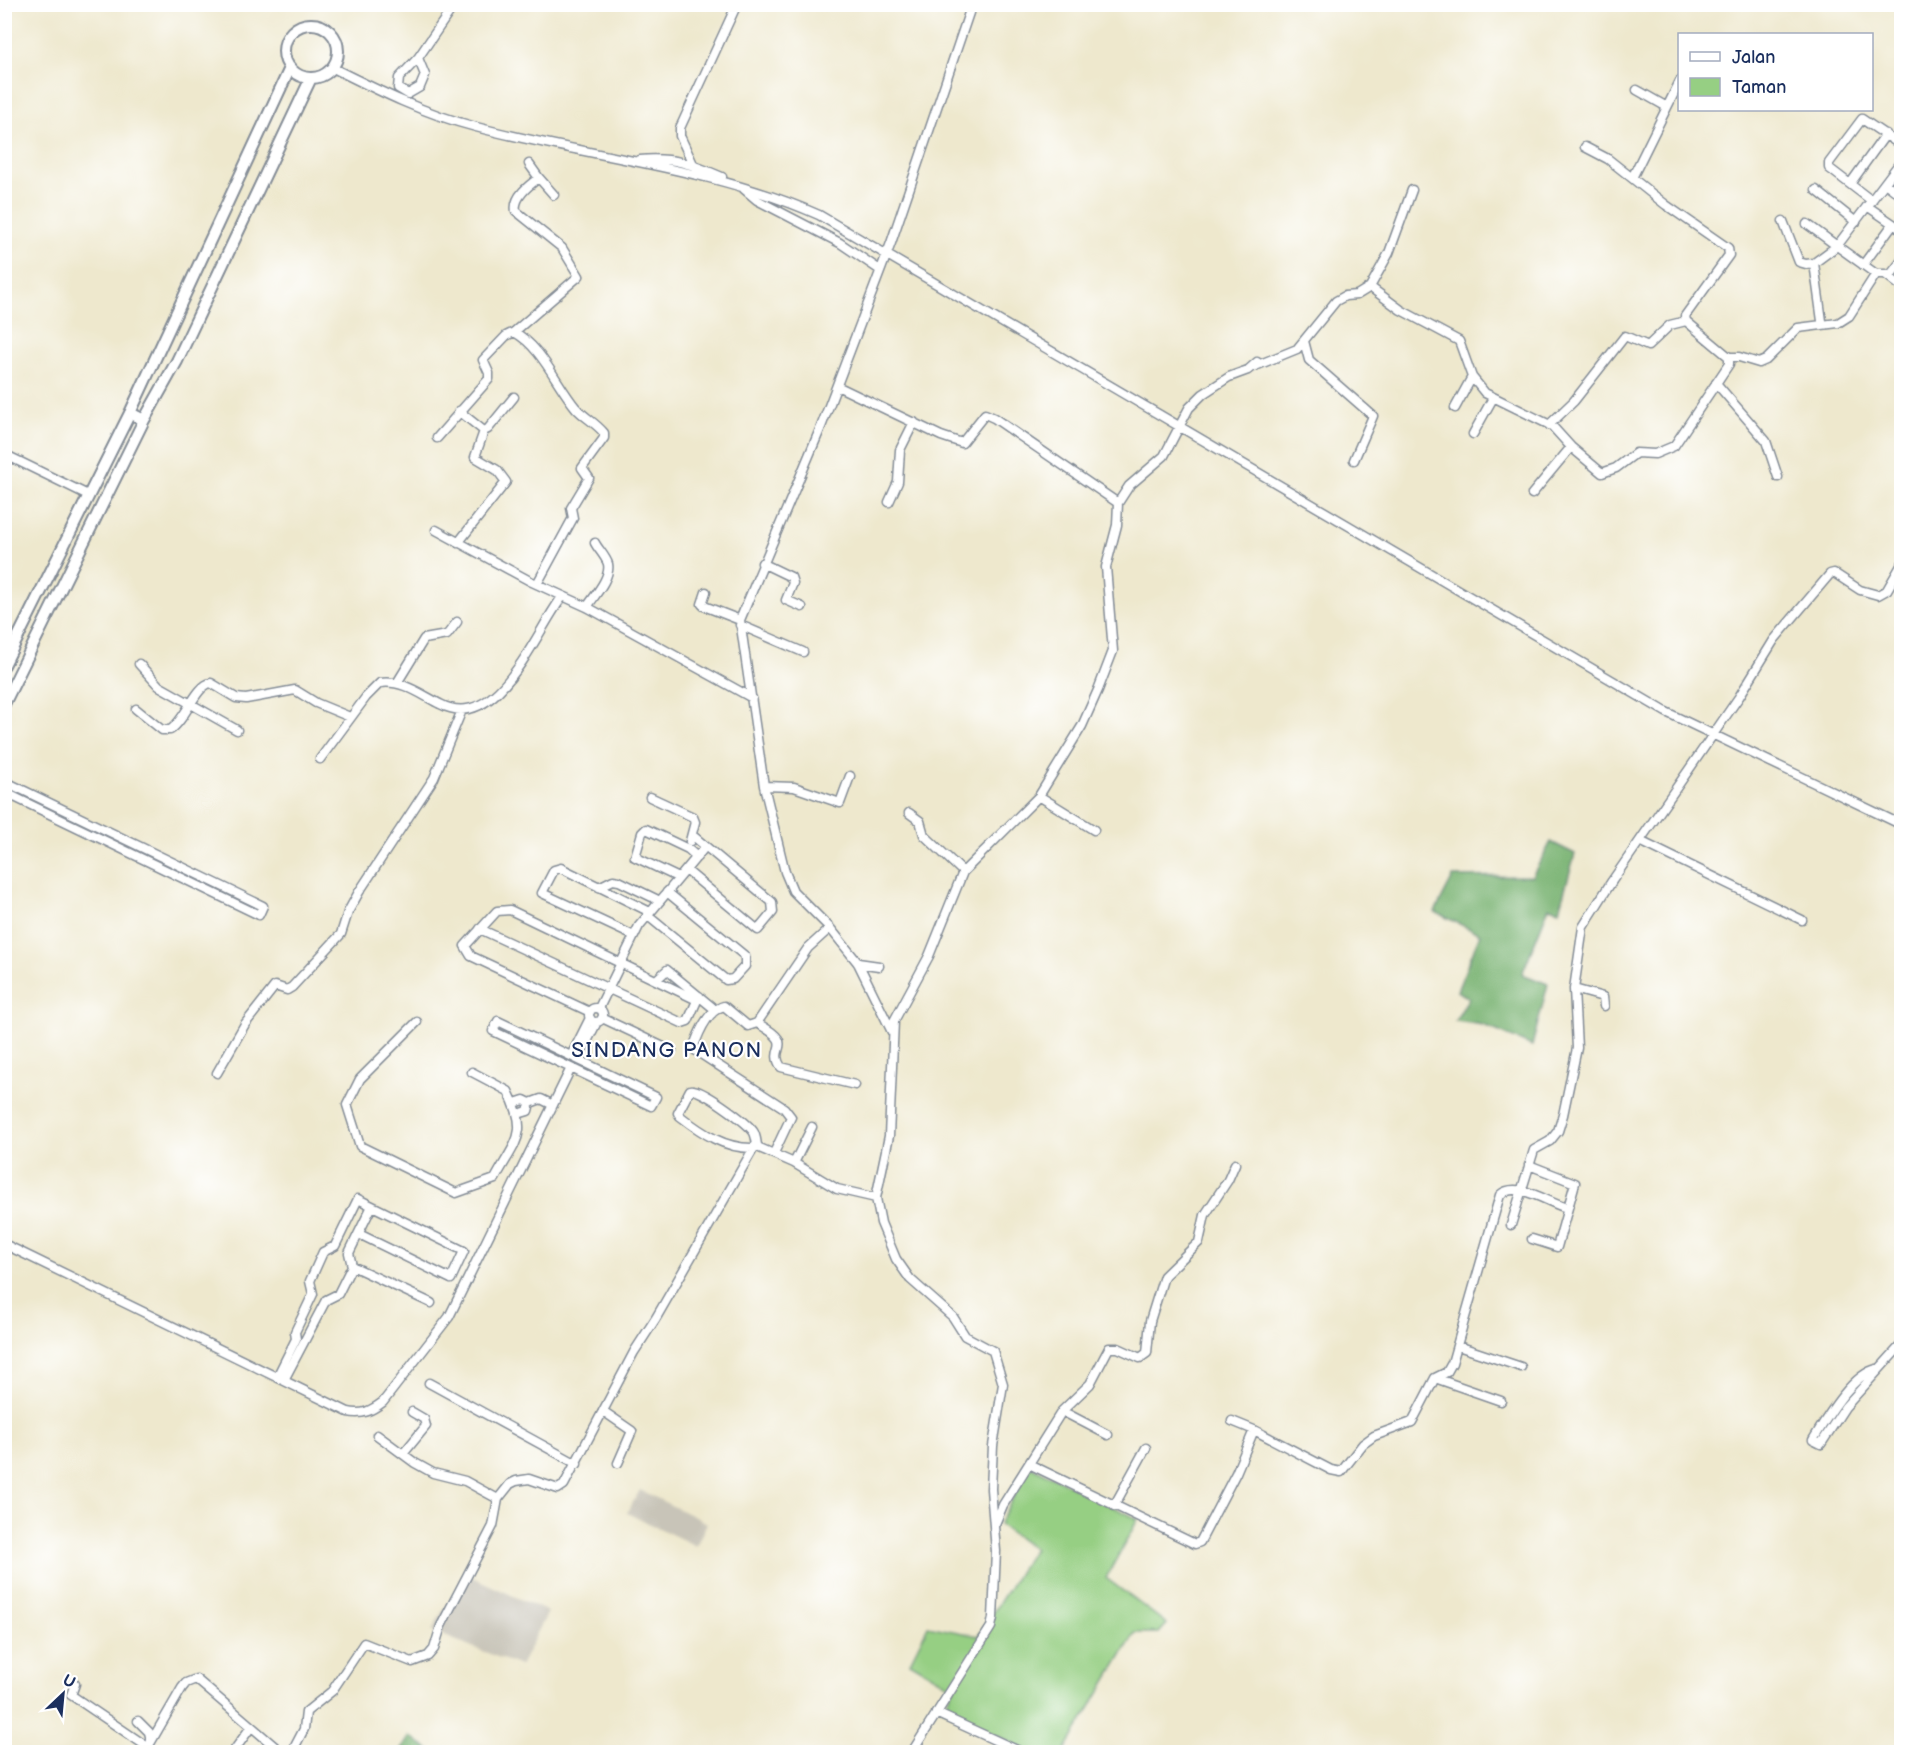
<svg xmlns="http://www.w3.org/2000/svg" width="1906" height="1757" font-family="'Balsamiq Sans',sans-serif">
<rect width="100%" height="100%" fill="#fff"/>
<filter id="ink" filterUnits="userSpaceOnUse"><feTurbulence type="fractalNoise" baseFrequency=".0167" numOctaves="2"/><feDisplacementMap in="SourceGraphic" scale="12" xChannelSelector="R" yChannelSelector="G"/><feConvolveMatrix kernelMatrix="1 2 1 2 8 2 1 2 1" color-interpolation-filters="sRGB"/></filter>
<filter id="wash" filterUnits="userSpaceOnUse"><feTurbulence type="fractalNoise" baseFrequency=".008" numOctaves="4" result="noise"/><feDisplacementMap in="SourceGraphic" scale="24" xChannelSelector="R" yChannelSelector="G"/><feGaussianBlur stdDeviation="1.35" result="paint"/><feColorMatrix in="noise" values="0 0 0 0 0 0 0 0 0 0 0 0 0 0 0 0 0 1.4 0 .05"/><feComposite in="paint" operator="in"/></filter>
<g filter="url(#wash)">
<rect width="100%" height="100%" fill="#eee8cd"/>
<path fill="#c8c4b8" d="M 640,1490 L 707,1523 L 696,1546 L 627,1513 Z
M 470,1576 L 548,1612 L 520,1666 L 432,1631 L 442,1612 Z"/>
<path fill="#96cf83" stroke="#587f70" stroke-width="1.5" d="M 1030,1466 L 1138,1519 L 1106,1578 L 1167,1624 L 1159,1633 L 1135,1633 L 1064,1752 L 1030,1752 L 942,1708 L 954,1688 L 910,1662 L 928,1626 L 978,1636 L 1034,1549 L 999,1524 Z"/>
<path fill="#78b271" stroke="#4a7068" stroke-width="1.5" d="M 1551,842 L 1575,854 L 1559,910 L 1549,907 L 1522,974 L 1548,984 L 1532,1046 L 1483,1025 L 1455,1021 L 1469,998 L 1457,991 L 1480,934 L 1435,912 L 1453,877 L 1532,876 Z
M 410,1736 L 433,1752 L 400,1752 Z"/>
</g>
<g filter="url(#ink)">
<g fill="none" stroke-linecap="round" stroke-linejoin="round">
<g stroke="#848c96" stroke-width="11">
<path id="minor" d="M 418,58 L 425,75 L 420,87 L 408,94 L 398,88 L 399,78 L 418,58 L 455,4
M 333,68 C 379,91 425,114 476,127 C 590,157 711,167 819,215 L 1666,712 L 1902,825
M 1680,81 L 1632,178 L 1666,205 L 1728,248 L 1729,255 L 1685,316 L 1686,321 L 1729,357
M 1637,90 L 1667,107
M 1585,147 L 1608,159 L 1632,178
M 640,160 C 673,157 692,164 722,177
M 1902,160 L 1837,246 L 1876,274 L 1885,274 L 1902,287
M 693,164 L 680,136 L 680,128 L 737,4
M 539,178 L 554,195
M 1885,183 L 1902,196
M 1850,184 L 1886,134
M 744,189 L 757,200 L 840,243 L 880,270
M 1816,190 L 1856,222
M 1872,201 L 1829,168 L 1829,163 L 1862,119 L 1902,146
M 1867,206 L 1902,230
M 1783,221 L 1799,262 L 1806,264 L 1814,263
M 1807,224 L 1837,246 L 1814,263 L 1822,321
M 1863,265 L 1893,224
M 1892,273 L 1902,260
M 1370,287 L 1401,310 L 1459,341 L 1472,377 L 1485,393 L 1552,426 L 1571,447 L 1602,473 L 1616,468 L 1636,453 L 1655,454 L 1674,446 L 1729,364 L 1729,357 L 1739,357 L 1759,363 L 1766,360 L 1798,328 L 1838,323 L 1849,316 L 1876,274
M 514,332 L 579,276 L 562,248 L 516,211 C 513,197 529,185 539,178 L 529,164
M 1304,341 L 1309,360 L 1373,416 L 1354,460
M 1253,367 L 1297,349 L 1336,301 L 1345,296 L 1357,295 L 1370,287 L 1389,253 L 1412,190
M 1716,383 L 1766,441 L 1778,477
M 837,386 L 941,436 L 962,443 L 985,414 L 994,418 L 1118,503
M 1455,408 L 1472,377
M 459,411 L 484,431 L 488,429 L 514,397
M 1549,425 L 1574,401 L 1625,336 L 1648,346 L 1670,325 L 1686,321
M 1473,434 L 1493,398
M 437,438 L 489,379 L 489,373 L 483,360 L 506,336 L 514,332 C 542,347 556,384 576,408 C 584,417 596,423 604,433 L 604,438 L 582,468 L 589,478 L 571,508 L 573,518 L 537,584
M 4,454 L 88,495
M 1532,494 L 1571,447
M 889,502 L 898,482 L 900,450 L 914,422
M 436,530 L 530,581 L 587,607 L 752,698
M 458,543 L 506,482 L 497,470 L 475,457 L 484,431
M 762,563 L 791,577 L 793,583 L 786,600 L 802,607
M 706,592 L 702,604 L 704,606 L 740,620
M 587,607 C 594,596 611,578 608,564 C 606,557 598,549 595,543
M 740,625 L 803,652
M 139,664 L 159,686 L 237,730
M 397,683 L 424,639 L 447,635 L 457,622
M 136,709 L 162,730 L 170,730 C 185,721 196,685 211,683 L 236,698 L 246,699 L 295,690 L 316,703 L 350,717
M 320,759 L 366,697 L 380,683 C 401,679 422,695 440,704 C 498,735 536,630 563,596
M 4,781 L 263,906 L 259,915 L 4,792
M 764,786 L 794,787 L 840,803 L 850,776
M 1039,796 L 1094,830
M 650,797 L 693,817 L 695,822 L 690,841
M 909,813 L 920,821 L 924,835 L 963,872
M 1640,841 L 1802,920
M 686,870 L 758,930 L 773,912 L 772,902 L 692,835
M 679,878 L 635,857 L 642,833 L 646,829 L 688,849 L 697,857
M 599,887 L 613,880 L 619,881 L 660,901
M 648,916 L 726,980 L 733,979 L 745,966 L 745,956 L 667,892
M 480,929 L 682,1023 L 688,1021 L 699,996
M 634,936 L 542,893 L 554,870 L 561,868 L 650,912
M 858,963 L 879,966
M 656,980 L 667,970 L 712,1007
M 1574,989 L 1603,997 L 1604,1006
M 599,1008 L 639,926 L 705,847
M589 1015a7 7 0 1 1 14 0a7 7 0 1 1-14 0Z
M 590,1012 L 471,956 L 465,946 L 497,911 L 510,910 L 697,1000
M 602,1018 L 672,1051
M 498,1021 L 656,1097 L 651,1106 L 493,1031 Z
M 417,1022 L 360,1079 L 347,1105 L 360,1146 L 456,1193 L 495,1179 C 516,1140 530,1134 508,1091 L 472,1072
M 757,1023 L 808,948 L 830,928
M 892,1032 L 858,963 L 830,928 L 793,891 L 785,872 L 764,786 L 740,620 L 821,427 L 891,243 L 972,4
M 571,1056 L 590,1018
M 578,1059 L 597,1022
M 217,1073 L 245,1024 L 275,986 L 287,990 L 292,987 L 341,934 L 348,912 L 359,892 L 434,778 L 462,710
M 515,1103 L 524,1100 L 530,1103 L 528,1111 L 518,1114
M 530,1103 L 541,1099 L 553,1105
M 754,1148 C 725,1149 702,1133 680,1116 L 678,1113 L 690,1090 C 700,1087 745,1121 753,1131 C 756,1135 756,1140 757,1145
M 774,1153 L 791,1117 L 784,1108 L 693,1049 C 698,1034 708,1010 724,1006 L 748,1026 L 757,1023 C 799,1046 767,1046 781,1067 L 855,1085
M 794,1163 L 812,1127
M 1529,1165 L 1575,1183 L 1557,1247 L 1532,1239
M 1511,1225 L 1534,1150 L 1550,1141 L 1558,1131 L 1563,1115 L 1577,1048 L 1574,989 L 1583,927 L 1612,881 L 1739,697 L 1774,640 L 1830,574 L 1834,573 L 1860,590 L 1878,595 L 1887,590 L 1902,564
M 4,1244 L 348,1412 C 363,1415 371,1411 383,1402 L 449,1317 L 571,1068
M 352,1266 L 431,1303
M 1458,1346 L 1521,1367
M 1877,1369 C 1852,1374 1826,1419 1813,1440 L 1821,1444 L 1845,1407 L 1902,1344
M 277,1377 L 296,1339 L 295,1332 L 313,1294 L 310,1281 L 323,1252 L 335,1246 L 358,1199 L 464,1251 L 451,1279 L 359,1234
M 1435,1378 L 1501,1401
M 284,1380 L 326,1300 L 338,1294 L 352,1266 L 349,1253 L 372,1206
M 429,1383 L 577,1464
M 603,1411 L 632,1431 L 618,1463
M 1062,1411 L 1108,1435
M 1232,1421 L 1254,1430 L 1331,1470 L 1341,1472 L 1363,1444 L 1374,1436 L 1412,1422 L 1435,1378 L 1447,1372 L 1452,1363 L 1500,1195 C 1517,1180 1548,1203 1567,1208
M 377,1435 L 415,1463 L 433,1473 L 465,1481 L 498,1499
M 403,1454 L 426,1426 L 424,1419 L 412,1412
M 1029,1464 L 1195,1544 L 1200,1542 L 1236,1473 L 1254,1430
M 1114,1506 L 1146,1448
M 995,1524 L 1003,1505 L 1062,1411 L 1090,1384 L 1109,1348 L 1118,1348 L 1140,1358 L 1147,1353 L 1150,1321 L 1164,1276 L 1199,1242 L 1205,1215 L 1228,1180 L 1235,1164
M 75,1684 L 71,1695 L 155,1752
M 936,1713 L 1021,1752
M 138,1721 L 149,1732 L 151,1741
M 148,1747 L 182,1688 L 186,1683 L 196,1679 L 281,1752
M 233,1752 L 251,1727
M 292,1752 L 304,1729 L 306,1712 L 332,1691 L 364,1643 L 412,1662 L 428,1656 L 434,1649 L 441,1626 L 493,1526 L 498,1499 L 510,1484 L 516,1481 L 529,1479 L 558,1489 L 564,1485 L 634,1352 L 656,1318 L 755,1146 L 794,1163 L 837,1189 L 876,1198
M 912,1752 L 991,1627 L 993,1618 L 996,1551 L 991,1489 L 993,1446 L 1003,1384 L 993,1351 L 965,1336 L 953,1317 L 910,1279 L 896,1259 L 881,1223 L 876,1198 L 889,1136 L 894,1021 L 929,956 L 963,872 L 1039,796 L 1082,726 L 1098,690 L 1113,651 L 1106,567 L 1117,525 L 1118,503 L 1129,486 L 1164,456 L 1189,408 L 1203,394 L 1229,377 L 1248,370 L 1257,362"/>
</g>
<g stroke="#848c96" stroke-width="14">
<path id="tertiary" d="M284 51a27 27 0 1 1 54 0a27 27 0 1 1-54 0Z
M 130,413 L 290,68
M 144,420 L 177,361 L 311,78
M 4,665 L 130,413 L 144,420 L 4,704"/>
</g>
<use href="#minor" stroke="#fff" stroke-width="8"/>
<use href="#tertiary" stroke="#fff" stroke-width="10"/>
</g>
</g>
<g text-anchor="middle" dominant-baseline="central" stroke-width="4.5" stroke-linejoin="round" paint-order="stroke">
<g font-size="21" letter-spacing="1.5" fill="#1b2f5e" stroke="#fff">
<text x="667" y="1050">SINDANG PANON</text>
</g>
</g>
<rect width="1906" height="1757" fill="none" stroke="#fff" stroke-width="24"/>
<rect x="1678" y="33" width="195" height="78" fill="#ffffff" stroke="#a4acbf" stroke-width="1.5"/>
<rect x="1690" y="52" width="30" height="9" fill="#ffffff" stroke="#a4acbf" stroke-width="1.5"/>
<text x="1732" y="63" font-size="18" fill="#1b2f5e">Jalan</text>
<rect x="1690" y="78" width="30" height="18" fill="#96cf83" stroke="#a4acbf" stroke-width="1.5"/>
<text x="1732" y="93" font-size="18" fill="#1b2f5e">Taman</text>
<g transform="translate(63 1694) rotate(26)" stroke="#ffffff" stroke-width="4.5" paint-order="stroke">
<path d="M0-4.5L10 22L0 15L-10 22Z" fill="#1b2f5e"/>
<text y="-9" font-size="16" font-weight="bold" text-anchor="middle" fill="#1b2f5e">U</text>
</g>
</svg>
